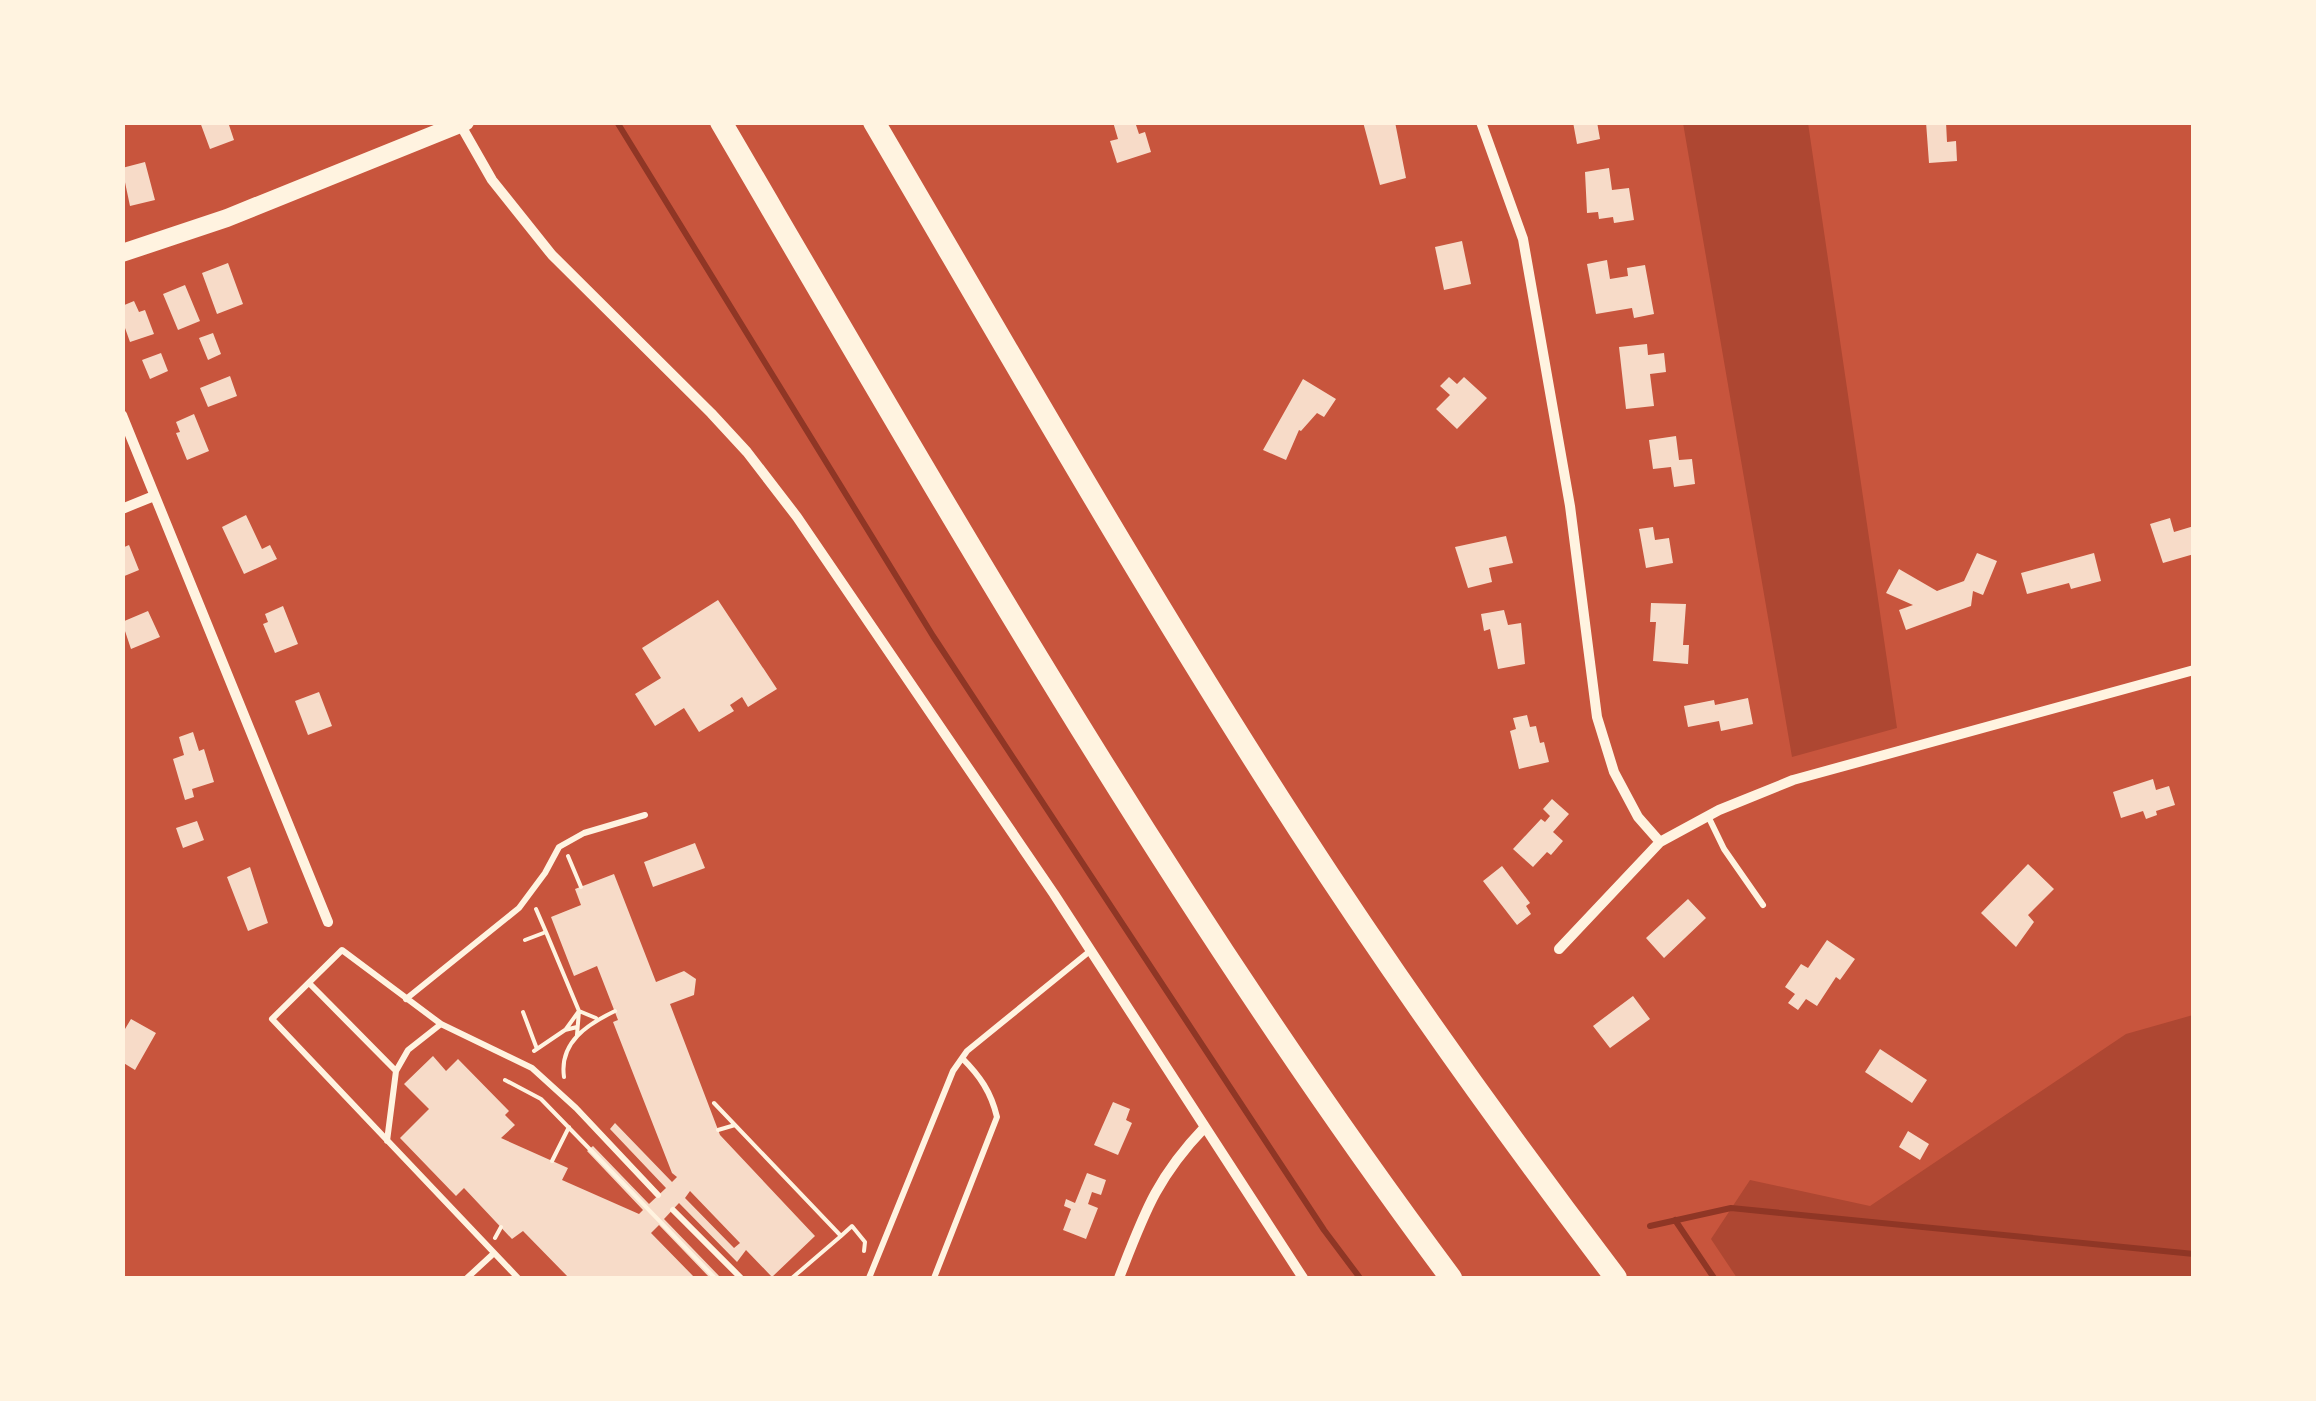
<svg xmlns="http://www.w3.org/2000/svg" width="2316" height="1401" font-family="Quicksand,sans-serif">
<rect width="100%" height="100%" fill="#c8553d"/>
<path fill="#ae4732" d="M 1683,123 L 1808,123 L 1897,728 L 1792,757 Z
M 2193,1015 L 2193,1278 L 1737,1278 L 1711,1239 L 1750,1180 L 1870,1206 L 2126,1034 Z"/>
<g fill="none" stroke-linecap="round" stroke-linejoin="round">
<path stroke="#8f3625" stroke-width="6" d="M 617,122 L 933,636 L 1324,1230 L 1360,1278
M 1675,1220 L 1714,1278
M 1650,1226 L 1731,1208 L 2194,1254"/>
</g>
<path fill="#f7dbc8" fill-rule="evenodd" d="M 200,122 L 228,122 L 234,140 L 210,149 Z
M 1113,122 L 1135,122 L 1139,134 L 1145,132 L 1151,152 L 1117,163 L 1110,141 L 1118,139 Z
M 1363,122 L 1395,122 L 1406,178 L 1380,185 Z
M 1573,122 L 1597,122 L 1600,139 L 1577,144 Z
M 1926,122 L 1946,122 L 1947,142 L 1956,141 L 1957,161 L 1929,163 Z
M 145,162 L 155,200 L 130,206 L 122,168 Z
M 1609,168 L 1612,190 L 1629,188 L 1634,220 L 1614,223 L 1613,217 L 1599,219 L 1598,212 L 1587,213 L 1585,172 Z
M 1462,241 L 1471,284 L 1444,290 L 1435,247 Z
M 1607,260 L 1610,279 L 1628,276 L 1627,268 L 1645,265 L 1654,314 L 1634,318 L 1632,308 L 1596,314 L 1587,264 Z
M 228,263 L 243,304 L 217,314 L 202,273 Z
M 185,285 L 200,321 L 178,330 L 163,294 Z
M 134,301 L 139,312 L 145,310 L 154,334 L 130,342 L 125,328 L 122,329 L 122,306 Z
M 213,333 L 221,354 L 208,360 L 199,338 Z
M 1647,344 L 1648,355 L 1664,353 L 1666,372 L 1650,374 L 1654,406 L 1626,409 L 1619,347 Z
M 161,353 L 168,371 L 150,379 L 142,360 Z
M 230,376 L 237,396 L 208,407 L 200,388 Z
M 1449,377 L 1457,384 L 1464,377 L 1487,398 L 1457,429 L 1436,409 L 1450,395 L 1440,386 Z
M 1303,379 L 1336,399 L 1324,417 L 1317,413 L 1301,431 L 1299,430 L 1286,460 L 1263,450 Z
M 194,414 L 209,451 L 187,460 L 176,433 L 180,432 L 176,422 Z
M 1676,436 L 1679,460 L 1692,459 L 1695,484 L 1674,487 L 1671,467 L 1653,469 L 1649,440 Z
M 246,515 L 262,549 L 270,545 L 277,559 L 244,574 L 222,527 Z
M 2170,518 L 2174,532 L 2194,526 L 2194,554 L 2163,563 L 2150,524 Z
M 1653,527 L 1655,540 L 1669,538 L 1673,563 L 1646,568 L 1639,529 Z
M 1506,536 L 1513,563 L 1489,568 L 1492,582 L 1468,588 L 1455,547 Z
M 129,545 L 139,570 L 122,577 L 122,548 Z
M 1977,553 L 1997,561 L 1983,595 L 1973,591 L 1971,606 L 1906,630 L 1899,610 L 1913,605 L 1886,593 L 1899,569 L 1937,591 L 1964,581 Z
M 2094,553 L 2101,581 L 2071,589 L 2069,583 L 2027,594 L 2021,573 Z
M 718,600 L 777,689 L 748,707 L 742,697 L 730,705 L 734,711 L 699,732 L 684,708 L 655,726 L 635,694 L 661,678 L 642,648 Z
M 1651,603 L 1686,604 L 1683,645 L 1689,645 L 1688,664 L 1653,661 L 1656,622 L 1650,622 Z
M 283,606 L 298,644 L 275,653 L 263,624 L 268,622 L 265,614 Z
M 1504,610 L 1508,625 L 1521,623 L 1525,664 L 1498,669 L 1490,629 L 1484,631 L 1481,614 Z
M 148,611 L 160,637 L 131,649 L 122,622 Z
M 319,692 L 332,726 L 308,735 L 295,701 Z
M 1748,698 L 1753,724 L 1721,731 L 1719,721 L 1688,727 L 1684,706 L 1714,700 L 1715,705 Z
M 1527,715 L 1530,727 L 1536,726 L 1540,743 L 1544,742 L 1549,762 L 1519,769 L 1510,731 L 1516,729 L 1513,718 Z
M 193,732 L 199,751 L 204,749 L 214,782 L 192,789 L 194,797 L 185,800 L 173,759 L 184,755 L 179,737 Z
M 2153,779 L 2156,790 L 2169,786 L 2175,805 L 2156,811 L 2157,815 L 2146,819 L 2143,811 L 2121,818 L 2113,792 Z
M 1552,799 L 1569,814 L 1553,832 L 1563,841 L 1551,855 L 1547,852 L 1533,867 L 1513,849 L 1541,819 L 1545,822 L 1550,816 L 1543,809 Z
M 197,821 L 204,840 L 183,848 L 176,828 Z
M 695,843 L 705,868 L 653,887 L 644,862 Z
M 2028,864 L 2054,889 L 2028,915 L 2034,922 L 2016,947 L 1981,913 Z
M 1502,866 L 1530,903 L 1526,906 L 1531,914 L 1517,925 L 1483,881 Z
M 250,867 L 268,923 L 248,931 L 227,877 Z
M 614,874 L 656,982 L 684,971 L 696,979 L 694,995 L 670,1004 L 720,1135 L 815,1236 L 772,1277 L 746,1250 L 737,1262 L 679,1203 L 664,1219 L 721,1278 L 710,1278 L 659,1225 L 651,1233 L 695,1278 L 569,1278 L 523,1231 L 512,1239 L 464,1188 L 456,1196 L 400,1138 L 429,1109 L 404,1084 L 433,1056 L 446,1071 L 458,1059 L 509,1111 L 505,1115 L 515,1125 L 501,1138 L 568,1168 L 562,1180 L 639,1214 L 643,1210 L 587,1151 L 593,1146 L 649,1204 L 666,1188 L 610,1129 L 615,1123 L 672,1182 L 677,1177 L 672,1173 L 613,1022 L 618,1020 L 597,966 L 574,976 L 551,917 L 581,905 L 575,889 ZM 690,1191 L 740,1243 L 734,1248 L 685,1198 Z
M 1688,899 L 1706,918 L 1664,958 L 1646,938 Z
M 1827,940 L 1855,959 L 1840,980 L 1836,977 L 1817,1006 L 1806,999 L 1798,1010 L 1788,1003 L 1795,994 L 1785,987 L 1801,964 L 1808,968 Z
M 1633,996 L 1650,1019 L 1610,1048 L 1593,1026 Z
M 131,1019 L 156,1033 L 135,1070 L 122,1062 L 122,1034 Z
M 1880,1049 L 1927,1080 L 1912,1103 L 1865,1072 Z
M 1113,1102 L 1130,1109 L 1126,1120 L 1132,1123 L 1118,1155 L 1094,1145 Z
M 1908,1131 L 1929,1144 L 1920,1160 L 1899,1147 Z
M 1087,1173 L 1106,1180 L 1101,1195 L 1092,1192 L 1088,1204 L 1098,1208 L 1086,1239 L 1063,1230 L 1071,1209 L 1064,1206 L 1066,1199 L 1075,1203 Z"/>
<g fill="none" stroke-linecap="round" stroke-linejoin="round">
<path stroke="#fff3e0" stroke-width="4" d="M 568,856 L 581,887
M 536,909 L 546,932
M 525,940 L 546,932 L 579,1011 L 577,1035
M 523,1012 L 537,1049
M 566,1029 L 579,1011 L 596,1018
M 534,1051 L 565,1030 L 577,1027
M 564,1077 C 559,1042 588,1024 615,1011
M 505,1080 L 541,1099 L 715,1278
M 714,1103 L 841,1236 L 792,1278
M 718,1130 L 735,1125
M 552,1161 L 569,1127
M 841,1236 L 852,1226 L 865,1242 L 864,1251
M 495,1238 L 501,1227"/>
<path stroke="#fff3e0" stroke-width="6" d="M 1708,816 L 1724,849 L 1763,905
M 309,983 L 396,1071
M 406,999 L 519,908 L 545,873 L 559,847 L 584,833 L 645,815
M 387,1141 L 396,1071 L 408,1050 L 441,1024
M 673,1210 L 741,1278
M 467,1278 L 493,1254
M 518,1278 L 272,1019 L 342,950 L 441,1024 L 532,1068 L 576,1108 L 658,1195
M 869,1278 L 953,1071 L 967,1051 L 1090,951
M 934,1278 L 997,1117 C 991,1092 980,1076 962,1058"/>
<path stroke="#fff3e0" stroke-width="10" d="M 1481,122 L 1523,239 L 1570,506 L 1597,717 L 1614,772 L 1638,817 L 1660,842
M 460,124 L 492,180 L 552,255 L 711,413 L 747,452 L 797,517 L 1054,894 L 1303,1278
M 122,415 L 328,922
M 122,509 L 154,496
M 1559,949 L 1660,842 L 1719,810 L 1793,780 L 2194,670
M 1119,1278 C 1144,1214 1156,1178 1205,1127"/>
<path stroke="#fff3e0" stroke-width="18" d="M 122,253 L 227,218 L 465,122"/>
<path stroke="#fff3e0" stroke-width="22" d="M 721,122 C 952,517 1177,911 1451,1278
M 874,122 C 1013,359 1149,598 1298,828 C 1398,982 1505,1132 1616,1278"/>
</g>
<rect width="2316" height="1401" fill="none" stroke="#fff3e0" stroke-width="250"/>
</svg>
